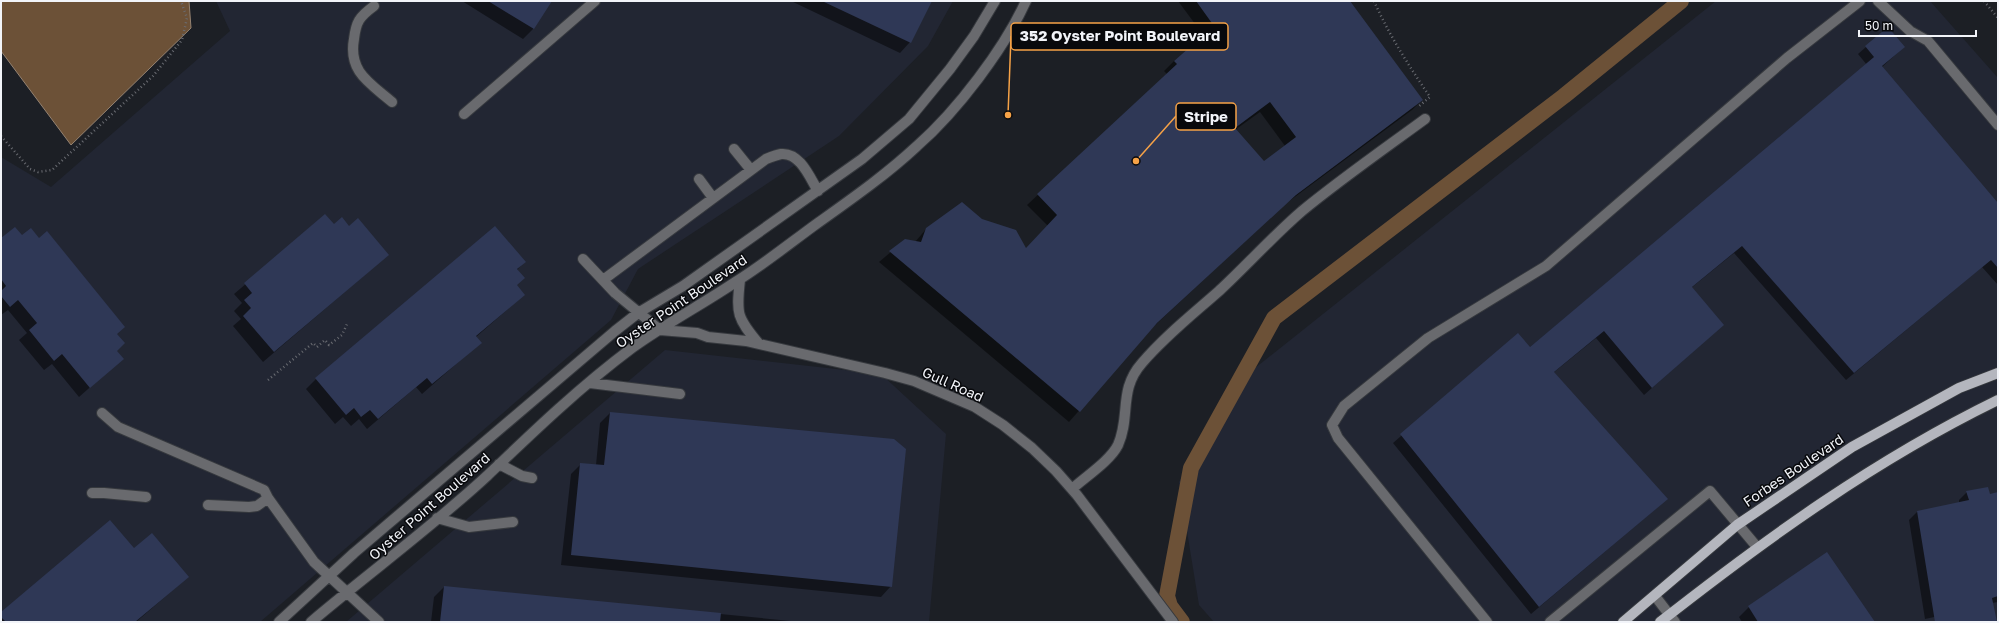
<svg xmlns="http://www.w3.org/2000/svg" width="1999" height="623" font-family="'Golos Text',sans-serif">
<rect width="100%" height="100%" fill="#1c1f25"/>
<path fill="#222633" d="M 216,1 L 953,1 L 928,46 L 839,136 L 638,269 L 611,320 L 260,622 L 1,622 L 1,157 L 51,187 L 230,31 Z
M 1716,1 L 1930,1 L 1998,78 L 1998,622 L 1214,622 L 1199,605 L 1179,482 L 1235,384 Z
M 665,350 L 881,374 L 946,434 L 929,622 L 346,622 Z"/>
<path fill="#6c5137" stroke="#948271" d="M 1,1 L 189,1 L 191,28 L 71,145 L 1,51 Z"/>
<path fill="#0007" fill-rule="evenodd" d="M 462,1 L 551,1 L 533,29 L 523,39 Z
M 791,1 L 931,1 L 910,42 L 900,53 Z
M 1178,1 L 1349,1 L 1422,100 L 1412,110 L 1284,205 L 1153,327 L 1069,422 L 879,262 L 905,240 L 915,242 L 927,228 L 981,219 L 1026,249 L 1048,226 L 1027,205 L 1167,74 L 1164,71 L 1174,61 L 1204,36 ZM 1260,112 L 1285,146 L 1264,162 L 1235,130 Z
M 1866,47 L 1904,47 L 1882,67 L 1998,205 L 1998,285 L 1982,267 L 1846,380 L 1734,253 L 1691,288 L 1714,333 L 1644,395 L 1596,338 L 1553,373 L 1658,507 L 1531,614 L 1393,443 L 1518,334 L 1529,348 L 1867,65 L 1858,54 Z
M 325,216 L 333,225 L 349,227 L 388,255 L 263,362 L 233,326 L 241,319 L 234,311 L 242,303 L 234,294 Z
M 1,240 L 117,334 L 116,351 L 122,359 L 79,397 L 52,364 L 44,370 L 19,340 L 27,333 L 8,310 L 1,315 Z
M 524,262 L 517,270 L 516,286 L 524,295 L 476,337 L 480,343 L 422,394 L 416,387 L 367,429 L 359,419 L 351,426 L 343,417 L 335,424 L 306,389 L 316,379 Z
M 610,413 L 891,586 L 881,597 L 561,565 L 571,474 L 581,464 L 596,465 L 600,423 Z
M 1967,492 L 1989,496 L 1998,494 L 1998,602 L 1992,603 L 1996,622 L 1949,622 L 1948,614 L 1925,619 L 1909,520 L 1917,512 L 1959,503 L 1959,500 Z
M 134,549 L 188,577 L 136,622 L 1,622 L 1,614 Z
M 444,587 L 801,622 L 431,622 L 434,597 Z
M 1749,607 L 1874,622 L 1742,622 L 1739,617 Z"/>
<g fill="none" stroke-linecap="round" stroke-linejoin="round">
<path stroke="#6c5137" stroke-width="16" d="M 1182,622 L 1170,606 L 1167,596 L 1191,468 L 1274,318 L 1564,96 L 1681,1"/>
</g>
<path fill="#2f3856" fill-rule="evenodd" d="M 488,1 L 552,1 L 534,29 Z
M 822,1 L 932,1 L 911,43 Z
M 1196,1 L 1350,1 L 1423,100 L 1296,195 L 1157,323 L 1080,412 L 889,251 L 905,239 L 921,242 L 926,228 L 962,202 L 982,219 L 1016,230 L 1026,248 L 1057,215 L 1037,194 L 1177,64 L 1174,61 L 1214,26 ZM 1270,102 L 1296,137 L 1264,161 L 1235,128 Z
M 1888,27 L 1905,47 L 1882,66 L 1998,203 L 1998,268 L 1991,260 L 1854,373 L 1742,246 L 1692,287 L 1724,325 L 1652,388 L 1604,331 L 1554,372 L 1668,499 L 1539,607 L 1400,434 L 1518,333 L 1530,347 L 1874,57 L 1865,46 Z
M 325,214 L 334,224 L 342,217 L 349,226 L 358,218 L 389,255 L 274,352 L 243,316 L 251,308 L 244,300 L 252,293 L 244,283 Z
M 495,226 L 526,262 L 517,269 L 525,278 L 517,285 L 525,295 L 476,336 L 482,343 L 432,384 L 427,378 L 378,419 L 370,410 L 361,417 L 354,408 L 346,415 L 315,378 Z
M 15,227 L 22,235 L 31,228 L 39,238 L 47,231 L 125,327 L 117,334 L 125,343 L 117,351 L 124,359 L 90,388 L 62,354 L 54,361 L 29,330 L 37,323 L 18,300 L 10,307 L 1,296 L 1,291 L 6,286 L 1,279 L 1,238 Z
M 610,412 L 894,439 L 906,449 L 892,587 L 571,555 L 580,463 L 604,465 Z
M 1988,487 L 1990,494 L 1998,492 L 1998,596 L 1992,598 L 1997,622 L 1935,622 L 1917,511 L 1969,500 L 1966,491 Z
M 110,520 L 134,548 L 152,533 L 189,577 L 135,622 L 6,622 L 1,617 L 1,612 Z
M 1827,552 L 1875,622 L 1758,622 L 1748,606 Z
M 444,586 L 721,613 L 720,622 L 440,622 Z"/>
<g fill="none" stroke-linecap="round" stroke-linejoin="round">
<g stroke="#36393e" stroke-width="12">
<path id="minor" d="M 1878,1 L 1910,31 L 1928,41 L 1998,125
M 374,6 C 359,17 356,22 354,39 C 348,72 370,83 392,102
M 464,114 L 595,1
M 734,149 L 751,170
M 699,179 L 713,198
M 583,259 L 615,293 L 660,330 L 697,333 L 708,337 L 746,341 L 885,373 L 914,381 L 975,407 L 1003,425 L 1032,448 L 1056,471 L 1077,495 L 1173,622
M 603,280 L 766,159 C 771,157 776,155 781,154 C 800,152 810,178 818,191
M 740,280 C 736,314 737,318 759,344
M 590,383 L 680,394
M 102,413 L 118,427 L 264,490 L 268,498 L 314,562 L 379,622
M 499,464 L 522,476 L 532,478
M 1072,489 C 1085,477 1110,461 1118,445 C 1131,416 1118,390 1142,363 C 1165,336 1193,314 1219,291 C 1247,265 1273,236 1302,211 C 1341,179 1384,149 1425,119
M 92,493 L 104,493 L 146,497
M 208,505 L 249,507 L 257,506 L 268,498
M 437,518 L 469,527 L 513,522
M 1655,596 L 1675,622
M 279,622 L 354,553 L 615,331 L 638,313 L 683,286 L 862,159 L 909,119 L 950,69 L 974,36 L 995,1
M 311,622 C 370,572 432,527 488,475 C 534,431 581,386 632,348 C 665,324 703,304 737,281 C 764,264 789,244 815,225 C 850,200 886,175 917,146 C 957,111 1004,49 1026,1
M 1487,622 L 1338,438 L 1332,425 L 1344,406 L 1428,338 L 1546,266 L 1787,58 L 1860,1
M 1550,622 L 1710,491 L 1757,547"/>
</g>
<g stroke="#36393e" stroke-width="12">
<path id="major" d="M 1623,622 L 1737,525 L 1852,447 L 1959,388 L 1998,373
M 1660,622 C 1767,538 1875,460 1998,400"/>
</g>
<path stroke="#6a6c72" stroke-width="2.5" stroke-dasharray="1 3" stroke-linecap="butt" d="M 1374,1 C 1389,35 1409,66 1430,97 L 1418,107
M 1984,1 L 1998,18
M 1,136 L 30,169 L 38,172 L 52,170 L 153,76 L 182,40 L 187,18 L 181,1
M 268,380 L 313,343 L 317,347 L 325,340 L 329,345 L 342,335 L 347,324"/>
<use href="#minor" stroke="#696a6e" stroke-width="10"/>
<use href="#major" stroke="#b4b6be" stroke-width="10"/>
</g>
<g text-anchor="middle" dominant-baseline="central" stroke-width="3" stroke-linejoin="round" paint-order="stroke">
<g font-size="14" fill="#f2f4f9" stroke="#08090c">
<text transform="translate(681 301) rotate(-34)">Oyster Point Boulevard</text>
<text transform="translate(953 384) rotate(24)">Gull Road</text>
<text transform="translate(1793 470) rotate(-34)">Forbes Boulevard</text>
<text transform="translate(429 506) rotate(-41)">Oyster Point Boulevard</text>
</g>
</g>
<path fill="none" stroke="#f6a247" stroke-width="1.5" d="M1008 115L1011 36M1136 161L1176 116"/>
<g fill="#f6a247" stroke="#08090c" stroke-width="1.5">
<circle cx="1008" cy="115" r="4"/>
<circle cx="1136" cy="161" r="4"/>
</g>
<g fill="#08090c" stroke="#f6a247" stroke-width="1.5">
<rect x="1011" y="23" width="217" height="27" rx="4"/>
<rect x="1176" y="103" width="60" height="27" rx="4"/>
</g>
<g font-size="15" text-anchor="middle" font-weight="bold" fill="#f2f4f9">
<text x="1120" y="41">352 Oyster Point Boulevard</text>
<text x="1206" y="122">Stripe</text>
</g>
<rect width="1999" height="623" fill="none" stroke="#f2f4f9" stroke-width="4"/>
<path d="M1859 30v6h117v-6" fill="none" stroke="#f2f4f9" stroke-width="2"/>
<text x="1865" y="30" font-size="12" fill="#f2f4f9" stroke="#08090c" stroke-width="3" paint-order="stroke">50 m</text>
</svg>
